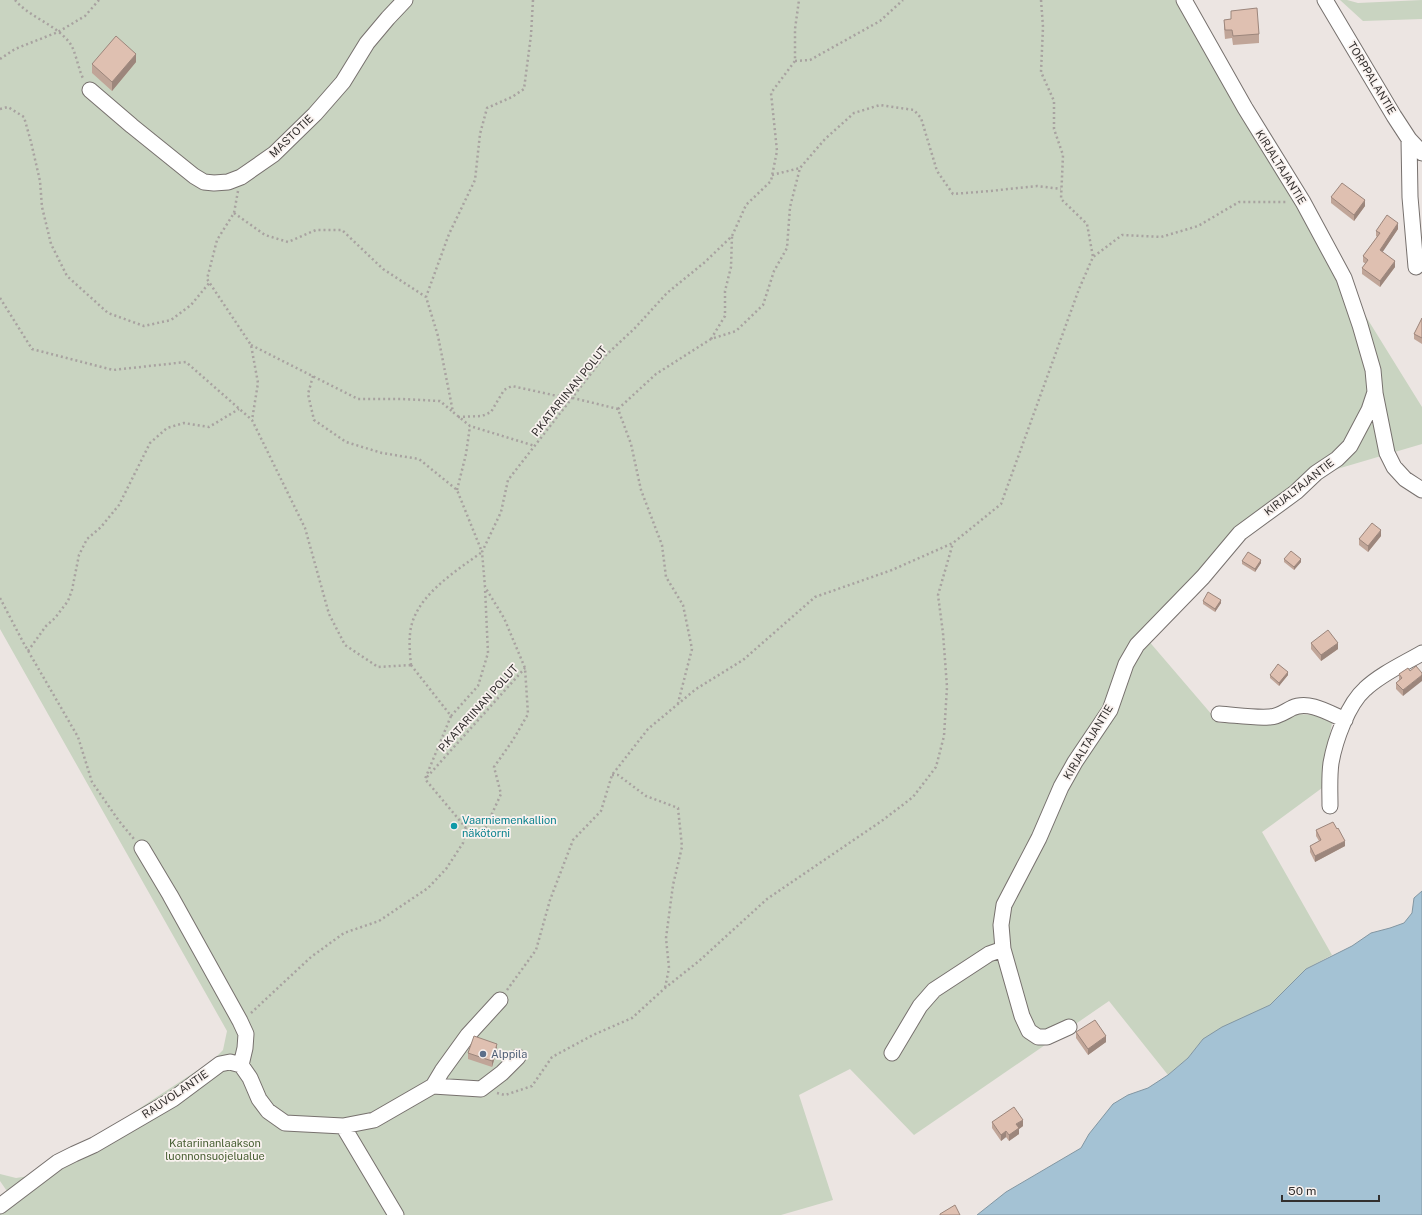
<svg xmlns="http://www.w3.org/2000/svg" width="1422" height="1215" font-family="'Public Sans',sans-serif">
<rect width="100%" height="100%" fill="#ece5e2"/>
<path fill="#c9d4c1" d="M 0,0 L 1175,0 L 1246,123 L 1422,407 L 1422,444 L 1303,479 L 1141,632 L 1219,723 L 1264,723 L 1296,714 L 1318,715 L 1332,723 L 1325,761 L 1322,788 L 1262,832 L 1332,955 L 1306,969 L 1270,1005 L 1203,1039 L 1188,1058 L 1168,1075 L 1109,1001 L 914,1135 L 850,1069 L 799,1095 L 833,1200 L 781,1215 L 0,1215 L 0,1206 L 11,1197 L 0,1181 L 0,1174 L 16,1178 L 29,1176 L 43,1167 L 68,1148 L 90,1141 L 213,1060 L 223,1050 L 227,1031 L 0,629 Z
M 1340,0 L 1347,0 L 1358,3 L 1422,0 L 1422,19 L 1363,21 Z"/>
<path fill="#a4c2d4" stroke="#8296a2" d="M 1422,891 L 1422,1215 L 977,1215 L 1006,1192 L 1081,1148 L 1089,1134 L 1113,1104 L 1128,1095 L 1148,1088 L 1168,1075 L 1188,1058 L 1203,1039 L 1222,1027 L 1270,1005 L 1306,969 L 1352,946 L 1371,933 L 1390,928 L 1404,923 L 1412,913 L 1414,898 Z"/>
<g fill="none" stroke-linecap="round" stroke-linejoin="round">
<g stroke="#77716e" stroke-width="17">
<path id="minor" d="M 1325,0 L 1394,116 L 1409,139 L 1422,153
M 90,90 L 132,126 L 194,176 L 204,182 L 214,183 L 228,182 L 241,177 L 274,154 L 315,114 L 343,82 L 367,43 L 388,18 L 405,0
M 1409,139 L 1410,197 L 1416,267
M 1375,393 L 1387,453 L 1394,467 L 1405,479 L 1422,490
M 1219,714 C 1235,715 1253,718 1269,717 C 1278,717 1284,712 1292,708 C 1309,700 1329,713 1345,720
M 1330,806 C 1330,792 1329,777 1331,763 C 1335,740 1348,704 1365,689 C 1381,674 1403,664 1422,653
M 142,848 L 170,895 L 240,1021 L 246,1034 L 245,1048 L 241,1065
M 1069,1027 L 1047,1037 L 1038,1037 L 1029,1031 L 1022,1016 L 1003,949 L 1001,925 L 1004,905 L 1039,838 L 1061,787 L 1075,762 L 1110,710 L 1126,664 L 1137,645 L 1203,577 L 1240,533 L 1296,492 L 1316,473 L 1337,459 L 1350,446 L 1369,410 L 1375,392 L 1373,370 L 1360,325 L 1344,278 L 1303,202 L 1245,108 L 1184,0
M 892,1053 L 920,1006 L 934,990 L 989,954 L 1003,949
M 433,1086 L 481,1089 L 502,1073 L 518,1057
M 343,1126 L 396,1215
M 0,1206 L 58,1162 L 74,1154 L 94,1145 L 173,1099 L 220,1064 L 230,1062 L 241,1065 L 250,1078 L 259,1099 L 268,1111 L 285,1123 L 343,1126 L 374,1120 L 433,1086 L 442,1071 L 468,1035 L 500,1000"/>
</g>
<path stroke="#a8a2a0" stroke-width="2.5" stroke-dasharray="2 3" stroke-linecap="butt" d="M 15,0 C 29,17 55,24 69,42 C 76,50 78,70 84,80
M 533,0 L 531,35 L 524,89 L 512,97 L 487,108 L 480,134 L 475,180 L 449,234 L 426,297 L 438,336 L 453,412 L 470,426 L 535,446
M 1041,0 L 1043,27 L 1041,72 L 1054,101 L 1054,129 L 1063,155 L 1061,199 L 1087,224 L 1093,257
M 0,59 L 15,49 L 58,32 L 85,16 L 99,0
M 795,61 L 810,60 L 880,21 L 903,0
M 0,109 L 8,107 L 24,117 L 31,142 L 40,181 L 42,207 L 51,244 L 67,276 L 108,313 L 144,326 L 171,320 L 191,305 L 210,282
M 772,175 L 800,168
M 238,191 L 234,213 L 217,240 L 207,279 L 251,345 L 258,383 L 252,420
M 234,213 L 265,235 L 288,242 L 316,230 L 342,230 L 383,269 L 426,297
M 0,298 L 32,349 L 113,370 L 186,362 L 252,420 L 305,528 L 329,614 L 345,645 L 378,667 L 411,665
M 711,339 L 725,316 L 725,291 L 731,267 L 732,236
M 251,345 L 358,399 L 402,399 L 440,401 L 453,412
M 313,376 L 308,394 L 314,420 L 346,442 L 382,453 L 419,459 L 457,490 L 482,552
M 618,409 L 656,374 L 711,339 L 736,331 L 763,305 L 774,271 L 787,248 L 790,207 L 800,168 L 825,139 L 854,113 L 880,105 L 914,110 L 921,118 L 937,171 L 953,194 L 990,191 L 1037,186 L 1061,189
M 458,417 L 482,416 L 491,412 L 504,390 L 512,386 L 553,395 L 573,398 L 618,409 L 631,444 L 641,490 L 662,545 L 666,577 L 683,605 L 692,649 L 678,703
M 457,490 L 466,454 L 470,426
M 0,598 L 23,642 L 78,737 L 92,782 L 119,821 L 134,839
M 28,651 L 46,626 L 55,618 L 68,601 L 72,590 L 79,555 L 87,539 L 101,527 L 119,505 L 150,443 L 167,428 L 184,423 L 209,427 L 239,409
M 411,665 L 451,716 L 425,779 L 466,828 L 479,838 L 485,829 L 501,794 L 494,767 L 513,740 L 528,714 L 525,668 L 504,618 L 485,587 L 482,552 L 501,512 L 508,480 L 604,357 L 635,328 L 667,293 L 705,262 L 732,236 L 746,205 L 771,181 L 777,151 L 771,93 L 795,61 L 795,29 L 799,0
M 411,665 C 410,655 409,644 410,634 C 413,597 455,572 482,552
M 451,716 L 478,686 L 488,653 L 485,588
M 612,775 L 618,775 L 646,796 L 678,808 L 682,847 L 673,885 L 666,938 L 669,968 L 665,988
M 427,777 L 525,668
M 507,990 L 536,950 L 550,900 L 573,840 L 601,811 L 612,775 L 648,729 L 696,689 L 743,660 L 815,597 L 892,570 L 953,543 L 1001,504 L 1079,289 L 1093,257 L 1122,235 L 1161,237 L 1198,226 L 1239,202 L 1287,202
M 251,1013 L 311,957 L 344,933 L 379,921 L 428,888 L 446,869 L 463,843 L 466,828
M 497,1093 L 505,1095 L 532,1086 L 552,1057 L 593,1035 L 632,1018 L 665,988 L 699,961 L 767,899 L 883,820 L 913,797 L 936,767 L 944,736 L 947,687 L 943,633 L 938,595 L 953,543"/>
<use href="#minor" stroke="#fff" stroke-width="15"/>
</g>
<path fill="#c0a598" d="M 1231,11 L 1259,34 L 1259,43 L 1233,45 L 1232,38 L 1225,39 L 1224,28 L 1224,20 L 1231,19 Z
M 136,62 L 112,91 L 92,73 L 92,64 Z
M 1331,197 L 1365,206 L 1354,221 L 1331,203 Z
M 1398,229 L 1382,252 L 1395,267 L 1380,287 L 1362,274 L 1362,268 L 1366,264 L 1363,262 L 1363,256 L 1377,237 L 1376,236 L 1376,231 Z
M 1422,318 L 1422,344 L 1414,339 L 1414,334 Z
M 1381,536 L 1368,552 L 1359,545 L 1359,539 Z
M 1284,559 L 1301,562 L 1294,570 L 1284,562 Z
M 1242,561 L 1261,563 L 1255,572 L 1242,564 Z
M 1203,601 L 1221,603 L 1215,612 L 1203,604 Z
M 1311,643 L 1338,649 L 1321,661 L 1311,649 Z
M 1408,668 L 1403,696 L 1396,689 L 1396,683 L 1399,680 L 1399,674 Z
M 1270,675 L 1288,675 L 1279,686 L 1270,678 Z
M 1316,830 L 1345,846 L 1315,862 L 1310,852 L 1310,846 L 1319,841 L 1316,836 Z
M 1076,1032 L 1106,1042 L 1088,1055 L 1076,1038 Z
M 497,1050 L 492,1067 L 468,1059 L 468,1053 Z
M 992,1122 L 1023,1126 L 1019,1129 L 1019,1134 L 1009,1141 L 1006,1137 L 1001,1141 L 992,1128 Z"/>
<path fill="#9c867c" d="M 136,54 L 136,62 L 112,91 L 112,82 Z
M 1365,200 L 1365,206 L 1354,221 L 1354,215 Z
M 1398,223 L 1398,229 L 1380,256 L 1380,250 Z
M 1395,261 L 1395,267 L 1380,287 L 1380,281 Z
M 1381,530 L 1381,536 L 1368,552 L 1368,546 Z
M 1301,559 L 1301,562 L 1294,570 L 1294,567 Z
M 1261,560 L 1261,563 L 1255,572 L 1255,569 Z
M 1221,600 L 1221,603 L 1215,612 L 1215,609 Z
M 1338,643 L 1338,649 L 1321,661 L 1321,655 Z
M 1288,672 L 1288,675 L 1279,686 L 1279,683 Z
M 1422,675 L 1422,681 L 1403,696 L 1403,690 Z
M 1345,841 L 1345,846 L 1315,862 L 1315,856 Z
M 1106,1036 L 1106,1042 L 1088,1055 L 1088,1049 Z
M 497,1044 L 497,1050 L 492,1067 L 492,1061 Z
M 1023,1120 L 1023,1126 L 1019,1129 L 1019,1134 L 1009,1141 L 1009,1135 L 1016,1124 Z
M 1006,1131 L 1006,1137 L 1001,1141 L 1001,1135 Z"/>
<path fill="#dfc0b1" stroke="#9c867c" d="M 1257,8 L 1259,34 L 1233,36 L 1232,30 L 1225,30 L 1224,20 L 1231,19 L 1231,11 Z
M 116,36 L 136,54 L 112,82 L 92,64 Z
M 1342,183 L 1365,200 L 1354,215 L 1331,197 Z
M 1387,215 L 1398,223 L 1380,250 L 1395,261 L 1380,281 L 1362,268 L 1368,260 L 1363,256 L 1380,233 L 1376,231 Z
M 1422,318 L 1422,338 L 1414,334 Z
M 1372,523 L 1381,530 L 1368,546 L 1359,539 Z
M 1291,551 L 1301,559 L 1294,567 L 1284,559 Z
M 1248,552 L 1261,560 L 1255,569 L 1242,561 Z
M 1208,592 L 1221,600 L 1215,609 L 1203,601 Z
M 1328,630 L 1338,643 L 1321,655 L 1311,643 Z
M 1278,664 L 1288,672 L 1279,683 L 1270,675 Z
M 1416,666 L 1422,673 L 1422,675 L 1403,690 L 1396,683 L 1402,678 L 1399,674 L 1408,668 L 1410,671 Z
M 1333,822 L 1337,829 L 1338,828 L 1345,841 L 1315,856 L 1310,846 L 1321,840 L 1316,830 Z
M 1095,1020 L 1106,1036 L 1088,1049 L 1076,1032 Z
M 474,1036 L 497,1044 L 492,1061 L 468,1053 Z
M 1014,1107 L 1023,1120 L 1016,1124 L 1019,1128 L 1009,1135 L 1006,1131 L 1001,1135 L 992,1122 Z
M 955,1205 L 960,1215 L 940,1215 L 940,1214 Z"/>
<circle fill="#0f9aa8" stroke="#f9f2ef" stroke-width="1.5" cx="454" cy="826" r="4"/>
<circle fill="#5c6f8a" stroke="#f9f2ef" stroke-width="1.5" cx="483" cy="1054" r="4"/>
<g text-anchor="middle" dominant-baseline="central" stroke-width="3.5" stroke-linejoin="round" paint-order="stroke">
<g font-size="11" fill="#33302f" stroke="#f9f2ef">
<text transform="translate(1372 78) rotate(59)">TORPPALANTIE</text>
<text transform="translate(291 136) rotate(-44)">MASTOTIE</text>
<text transform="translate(1281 167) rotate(58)">KIRJALTAJANTIE</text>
<text transform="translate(569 391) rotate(-51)">P.KATARIINAN POLUT</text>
<text transform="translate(1299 487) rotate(-38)">KIRJALTAJANTIE</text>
<text transform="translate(478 708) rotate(-48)">P.KATARIINAN POLUT</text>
<text transform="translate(1088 742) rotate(-59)">KIRJALTAJANTIE</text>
<text transform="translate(175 1094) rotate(-34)">RAUVOLANTIE</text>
</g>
<g font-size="11" fill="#0d838f" stroke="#f9f2ef" text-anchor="start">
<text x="462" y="820">Vaarniemenkallion<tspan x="462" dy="13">näkötorni</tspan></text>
</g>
<g font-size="11" fill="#4e5e75" stroke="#f9f2ef" text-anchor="start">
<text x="491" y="1054">Alppila</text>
</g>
<g font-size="11" fill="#485f33" stroke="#f9f2ef">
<text x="215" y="1143">Katariinanlaakson<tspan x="215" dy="13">luonnonsuojelualue</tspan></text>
</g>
</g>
<path d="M1282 1195v6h97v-6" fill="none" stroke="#33302f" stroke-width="2"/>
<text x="1288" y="1195" font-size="12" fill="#33302f" stroke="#f9f2ef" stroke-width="3" paint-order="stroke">50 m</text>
</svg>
